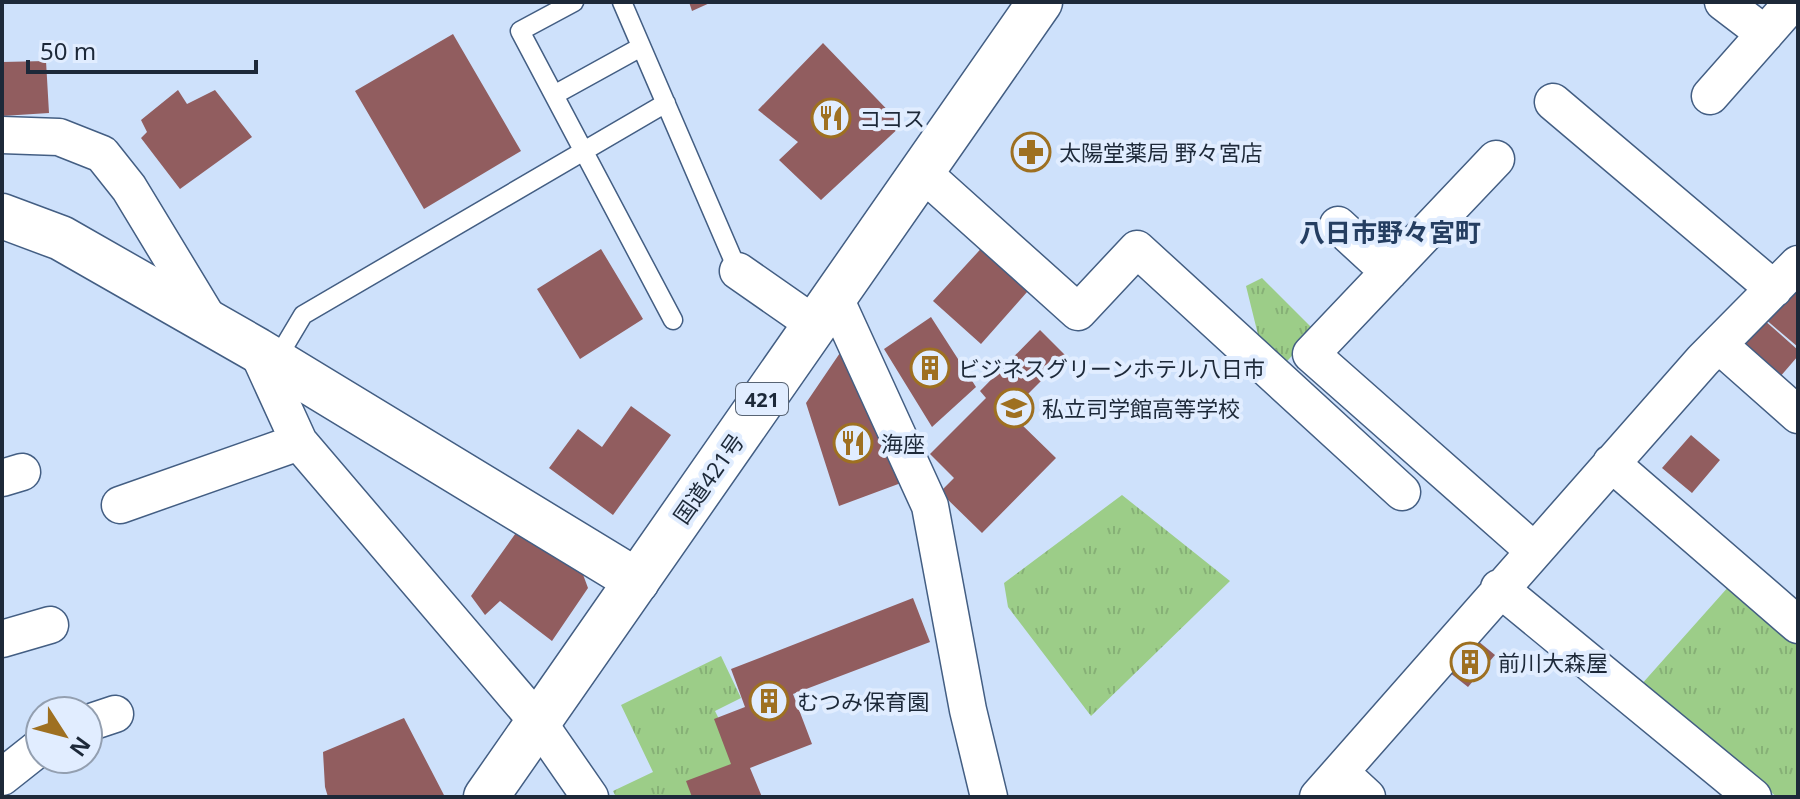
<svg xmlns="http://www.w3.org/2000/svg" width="1800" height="799" font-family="'Noto Sans','Noto Sans JP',sans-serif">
<defs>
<pattern id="grass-tufts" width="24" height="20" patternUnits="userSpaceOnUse" patternTransform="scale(2)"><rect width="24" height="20" fill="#9ccd88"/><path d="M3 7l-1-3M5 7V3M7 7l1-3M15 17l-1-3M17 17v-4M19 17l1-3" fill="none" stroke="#86b076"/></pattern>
</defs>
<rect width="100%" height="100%" fill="#cee1fb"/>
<path fill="url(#grass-tufts)" d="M 1262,278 L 1315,331 L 1277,372 L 1264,359 L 1246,286 Z
M 1122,495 L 1230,581 L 1091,716 L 1008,607 L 1004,583 Z
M 1730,585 L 1798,646 L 1798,797 L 1777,797 L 1640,686 Z
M 721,656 L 741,698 L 715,711 L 741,764 L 701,797 L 616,797 L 613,791 L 653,772 L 621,705 Z"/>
<path fill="#915d5f" d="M 689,2 L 712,2 L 692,11 Z
M 453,34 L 521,151 L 424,209 L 355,91 Z
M 823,43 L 902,125 L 821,200 L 779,160 L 798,142 L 758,110 Z
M 46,61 L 49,113 L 2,116 L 2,62 Z
M 178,90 L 187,104 L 215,90 L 252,137 L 180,189 L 141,138 L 147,132 L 141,120 Z
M 988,241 L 1035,283 L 981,344 L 933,301 Z
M 601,249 L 643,319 L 580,359 L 537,289 Z
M 1798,281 L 1798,347 L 1764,318 Z
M 931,317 L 976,387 L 932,427 L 884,349 Z
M 1764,320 L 1798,350 L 1798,356 L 1779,378 L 1742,345 Z
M 1040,330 L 1066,356 L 1014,408 L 1022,415 L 1017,420 L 1056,458 L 982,533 L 940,492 L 954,478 L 930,454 L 986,398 L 980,391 Z
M 844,347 L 901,483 L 839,506 L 806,403 Z
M 631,406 L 671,435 L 613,515 L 549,468 L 578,429 L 602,447 Z
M 1691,435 L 1720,460 L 1692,493 L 1662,468 Z
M 518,530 L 581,569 L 588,588 L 552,641 L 500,601 L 485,615 L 471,596 Z
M 913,598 L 930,642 L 793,694 L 812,744 L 750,768 L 762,797 L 692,797 L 686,781 L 731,764 L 714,719 L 745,707 L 731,669 Z
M 1472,636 L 1495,655 L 1468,687 L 1445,669 Z
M 404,718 L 445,797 L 328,797 L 325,787 L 323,752 Z"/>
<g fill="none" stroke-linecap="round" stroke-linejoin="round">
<g stroke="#435e83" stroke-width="21">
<path id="service" d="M 574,2 L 520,31 L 673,320
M 622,2 L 738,271
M 554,95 L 641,47
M 275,362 L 303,315 L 666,103"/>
</g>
<g stroke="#435e83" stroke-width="39">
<path id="minor" d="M 1723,2 L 1765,34
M 1710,96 L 1793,2
M 1553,102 L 1774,289
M 2,135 L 59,137 L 102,154 L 129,188 L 212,325
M 1496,159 L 1311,354 L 1533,550
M 922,172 L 1078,312 L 1137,249 L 1402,492
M 1338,225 L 1389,272
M 738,271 L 814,324
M 834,296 L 930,506 L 968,710 L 989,797
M 1719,345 L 1798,415
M 257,350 L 299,442 L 538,722 L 590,797
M 1611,463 L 1798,625
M 2,478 L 22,472
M 120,505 L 299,442
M 1499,588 L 1753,797
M 2,639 L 50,625
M 88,723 L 115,714
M 1340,772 L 1367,797
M 2,777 L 40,747
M 1318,797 L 1703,360 L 1798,264"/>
</g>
<g stroke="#435e83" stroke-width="47">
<path id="tertiary" d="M 2,216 L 61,238 L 257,350 L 637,581"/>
</g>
<g stroke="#435e83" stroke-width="47">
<path id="trunk" d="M 486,797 L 1040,2"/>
</g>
<use href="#service" stroke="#fff" stroke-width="18"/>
<use href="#minor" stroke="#fff" stroke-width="36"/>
<use href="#tertiary" stroke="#fff" stroke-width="44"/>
<use href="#trunk" stroke="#fff" stroke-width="44"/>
</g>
<defs>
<g id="restaurant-ring" transform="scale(2)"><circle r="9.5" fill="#e1edff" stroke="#9e7021" stroke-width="1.5"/><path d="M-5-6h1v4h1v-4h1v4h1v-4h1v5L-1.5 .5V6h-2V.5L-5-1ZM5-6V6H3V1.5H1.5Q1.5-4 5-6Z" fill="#9e7021"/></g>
<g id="pharmacy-ring" transform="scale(2)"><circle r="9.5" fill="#e1edff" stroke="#9e7021" stroke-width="1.5"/><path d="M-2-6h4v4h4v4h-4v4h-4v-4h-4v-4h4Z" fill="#9e7021"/></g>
<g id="building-ring" transform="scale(2)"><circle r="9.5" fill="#e1edff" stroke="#9e7021" stroke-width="1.5"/><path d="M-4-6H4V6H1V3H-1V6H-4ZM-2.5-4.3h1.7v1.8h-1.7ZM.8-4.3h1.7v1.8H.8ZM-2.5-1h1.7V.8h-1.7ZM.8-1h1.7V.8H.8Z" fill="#9e7021"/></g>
<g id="school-ring" transform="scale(2)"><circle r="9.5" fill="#e1edff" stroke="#9e7021" stroke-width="1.5"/><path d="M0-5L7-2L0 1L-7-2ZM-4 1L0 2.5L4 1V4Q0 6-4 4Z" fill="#9e7021"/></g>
</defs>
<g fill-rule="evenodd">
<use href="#restaurant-ring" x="831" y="118"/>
<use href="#pharmacy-ring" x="1031" y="152"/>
<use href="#building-ring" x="930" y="368"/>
<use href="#school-ring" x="1014" y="408"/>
<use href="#restaurant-ring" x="853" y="443"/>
<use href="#building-ring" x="1470" y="662"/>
<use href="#building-ring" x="769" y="701"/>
</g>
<g text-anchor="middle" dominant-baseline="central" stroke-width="8" stroke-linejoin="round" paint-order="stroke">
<rect fill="#e1edff" stroke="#586474" stroke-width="2" x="736" y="383" width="52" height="32" rx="6"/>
<g font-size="20" font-weight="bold" fill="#1d2939">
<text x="762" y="399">421</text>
</g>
<g font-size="22" fill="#1d2939" stroke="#e1edff" text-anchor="start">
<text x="859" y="118">ココス</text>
<text x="1059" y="152">太陽堂薬局 野々宮店</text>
<text x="958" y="368">ビジネスグリーンホテル八日市</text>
<text x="1042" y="408">私立司学館高等学校</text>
<text x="881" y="443">海座</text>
<text x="1498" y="662">前川大森屋</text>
<text x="797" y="701">むつみ保育園</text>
</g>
<g font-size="22" fill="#1d2939" stroke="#e1edff">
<text transform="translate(708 478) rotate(-55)">国道421号</text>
</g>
<g font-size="26" font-weight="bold" fill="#253e61" stroke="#e1edff">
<text x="1390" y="232">八日市野々宮町</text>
</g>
</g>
<rect width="1800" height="799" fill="none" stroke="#1d2939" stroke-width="8"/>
<g transform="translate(64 735) rotate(126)"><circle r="38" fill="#e1edff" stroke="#939fb0" stroke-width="2"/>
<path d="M0-6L14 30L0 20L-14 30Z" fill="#9e7021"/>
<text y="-12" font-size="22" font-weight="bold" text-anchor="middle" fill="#1d2939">N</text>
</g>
<path d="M28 60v12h228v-12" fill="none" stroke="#1d2939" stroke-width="4"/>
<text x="40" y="60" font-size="24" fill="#1d2939" stroke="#e1edff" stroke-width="6" paint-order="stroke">50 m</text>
</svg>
